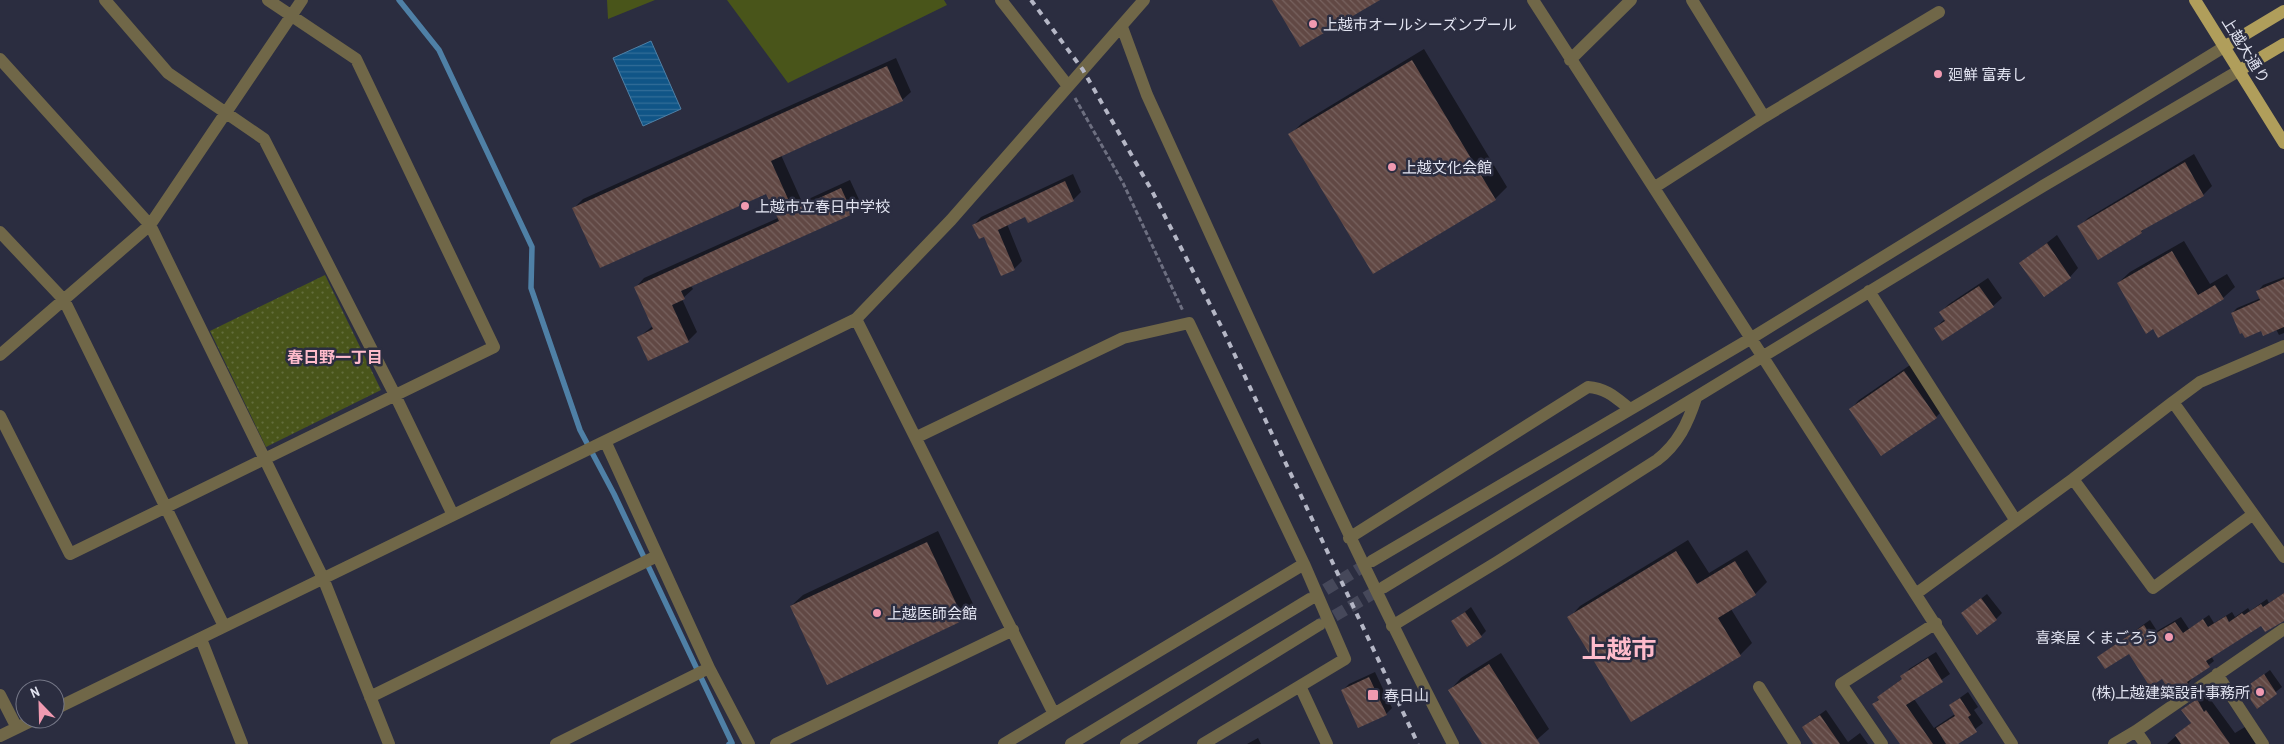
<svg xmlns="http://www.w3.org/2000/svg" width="2284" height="744" font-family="'Archivo Narrow','Noto Sans JP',sans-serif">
<defs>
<pattern id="park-dots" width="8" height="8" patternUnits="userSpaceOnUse" patternTransform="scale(1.25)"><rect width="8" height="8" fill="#49551a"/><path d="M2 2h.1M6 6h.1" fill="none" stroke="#636d3c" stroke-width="1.8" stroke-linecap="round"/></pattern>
<pattern id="water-rules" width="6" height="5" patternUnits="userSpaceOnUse" patternTransform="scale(1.25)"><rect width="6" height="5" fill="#105587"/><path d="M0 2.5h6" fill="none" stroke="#326d98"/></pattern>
<pattern id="building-back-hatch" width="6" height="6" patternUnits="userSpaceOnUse" patternTransform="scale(1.25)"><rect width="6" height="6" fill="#614844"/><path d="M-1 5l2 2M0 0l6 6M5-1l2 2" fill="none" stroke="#77625f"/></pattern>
</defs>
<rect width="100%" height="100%" fill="#2b2d40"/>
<path fill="#49551a" d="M 607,0 L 655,0 L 608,19 Z
M 727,0 L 944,0 L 947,5 L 788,83 Z"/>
<path fill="url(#park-dots)" d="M 325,275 L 381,390 L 266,447 L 210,331 Z"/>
<path fill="url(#water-rules)" stroke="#4f80a6" d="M 651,41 L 681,109 L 643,126 L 613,58 Z"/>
<path fill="#0007" d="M 1424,49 L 1507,187 L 1495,199 L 1373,273 L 1290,135 L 1302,123 Z
M 896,58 L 911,92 L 902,100 L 781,155 L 802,202 L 850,180 L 861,204 L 852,213 L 691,286 L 693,289 L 682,299 L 697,332 L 688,341 L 639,337 L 653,326 L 636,287 L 644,278 L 778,218 L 767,192 L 574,208 L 583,199 Z
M 2194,154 L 2212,186 L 2203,195 L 2147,226 L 2141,232 L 2079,227 L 2088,218 Z
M 1073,174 L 1081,192 L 1073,200 L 1026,215 L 1007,224 L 1022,261 L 1014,269 L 974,225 L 981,217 Z
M 2057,235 L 2078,268 L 2070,277 L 2021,263 Z
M 2184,241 L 2210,284 L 2227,274 L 2235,287 L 2223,298 L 2158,336 L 2118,283 L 2130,272 Z
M 2284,277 L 2284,333 L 2279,335 L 2276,329 L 2262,329 L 2232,313 L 2237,308 L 2261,298 L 2258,291 L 2263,285 Z
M 1988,278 L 2002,298 L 1993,306 L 1935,328 L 1945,319 L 1941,312 L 1949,304 Z
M 1913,363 L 1945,408 L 1936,417 L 1851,409 L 1859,400 Z
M 938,531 L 975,608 L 963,619 L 791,606 L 803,595 Z
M 1688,540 L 1709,573 L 1747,550 L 1767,582 L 1755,594 L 1731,609 L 1752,643 L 1740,655 L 1569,618 L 1580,606 Z
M 2284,593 L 2284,620 L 2262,624 L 2211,656 L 2214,661 L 2193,677 L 2188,684 L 2162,677 L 2129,652 L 2098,657 L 2150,620 L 2157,631 L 2181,617 L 2189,629 L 2209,615 L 2214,623 L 2232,612 L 2235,617 L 2248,608 L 2250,611 L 2267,599 L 2269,603 Z
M 1987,594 L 2002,613 L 1996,619 L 1963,613 Z
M 1471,607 L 1486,631 L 1481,636 L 1452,622 Z
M 1936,652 L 1950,674 L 1914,699 L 1934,728 L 1955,714 L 1950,705 L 1968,692 L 1978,707 L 1974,710 L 1983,723 L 1956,744 L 1901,744 L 1874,704 L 1880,698 L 1878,697 L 1903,678 L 1909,669 Z
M 1501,653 L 1549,729 L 1532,744 L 1484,744 L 1450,690 L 1461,678 Z
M 2270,670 L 2282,687 L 2257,707 L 2245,689 Z
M 1375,672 L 1392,708 L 1386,714 L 1343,690 L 1349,684 Z
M 2205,692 L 2235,733 L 2245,727 L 2256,744 L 2167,744 L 2192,722 L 2183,710 Z
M 1826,710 L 1848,742 L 1860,733 L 1868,744 L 1815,744 L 1803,727 Z
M 1258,738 L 1261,744 L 1247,744 Z"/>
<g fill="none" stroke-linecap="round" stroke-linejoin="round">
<path stroke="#4f80a6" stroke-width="5.5" d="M 399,0 L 439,50 L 532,247 L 531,288 L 580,430 L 614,494 L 732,743 L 729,744"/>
</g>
<path fill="url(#building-back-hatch)" d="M 1272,0 L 1380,0 L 1300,47 Z
M 1412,60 L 1496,200 L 1373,274 L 1288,134 Z
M 887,66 L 903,101 L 771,161 L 793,210 L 841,188 L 853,214 L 681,291 L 685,299 L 672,305 L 689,342 L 648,361 L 637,337 L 653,329 L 634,287 L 779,221 L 766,194 L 600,268 L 572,208 Z
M 2185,162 L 2204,196 L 2141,231 L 2142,233 L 2098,260 L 2077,226 Z
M 1065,181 L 1074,201 L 1028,223 L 1025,217 L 998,230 L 1015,270 L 1001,276 L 984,237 L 979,239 L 972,225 Z
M 2047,243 L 2071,278 L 2044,297 L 2019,263 Z
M 2172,251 L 2198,295 L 2215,285 L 2224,299 L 2158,338 L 2153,329 L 2146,334 L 2117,283 Z
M 2284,279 L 2284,327 L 2263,336 L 2261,331 L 2245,338 L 2242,333 L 2240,334 L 2231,313 L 2260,300 L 2256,291 Z
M 1979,286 L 1994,307 L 1942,341 L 1934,328 L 1945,321 L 1939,312 Z
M 1904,371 L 1937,418 L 1881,456 L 1849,409 Z
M 927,542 L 964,620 L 827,685 L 790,606 Z
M 1676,551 L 1697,584 L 1735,561 L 1756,595 L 1718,618 L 1741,656 L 1631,722 L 1567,617 Z
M 2284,593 L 2284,621 L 2265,632 L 2261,626 L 2206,661 L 2210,667 L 2187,682 L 2189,685 L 2172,696 L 2162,679 L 2150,687 L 2129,654 L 2105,669 L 2097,657 L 2144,625 L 2151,636 L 2175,622 L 2183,633 L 2203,619 L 2208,627 L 2226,616 L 2229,622 L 2242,613 L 2244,615 L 2261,604 L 2263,607 Z
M 1981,598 L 1997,620 L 1977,635 L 1961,613 Z
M 1465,612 L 1482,637 L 1467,647 L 1451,621 Z
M 1928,658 L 1943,682 L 1906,705 L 1933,744 L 1900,744 L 1872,704 L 1879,700 L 1877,697 L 1902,679 L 1900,676 Z
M 1489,664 L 1540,744 L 1482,744 L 1448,690 Z
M 2264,674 L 2277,694 L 2257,709 L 2243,689 Z
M 1369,677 L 1387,715 L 1358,728 L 1341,690 Z
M 1960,698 L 1971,715 L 1968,717 L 1977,732 L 1958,744 L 1946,744 L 1936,728 L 1955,716 L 1949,705 Z
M 2197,699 L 2204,712 L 2206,710 L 2230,744 L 2181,744 L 2175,735 L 2191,723 L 2181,710 Z
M 1820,715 L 1840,744 L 1813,744 L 1802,727 Z"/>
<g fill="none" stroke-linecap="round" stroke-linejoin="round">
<path stroke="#46485a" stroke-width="12" stroke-dasharray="12 6" stroke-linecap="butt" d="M 1310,599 L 1372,561
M 1319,625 L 1384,587"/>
<path stroke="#6d6f80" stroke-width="3" stroke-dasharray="5 2.5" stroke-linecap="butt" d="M 1075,98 L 1123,183 L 1183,311"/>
<path stroke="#706748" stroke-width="12" d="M 105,0 L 168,73 L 264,139 L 395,395 L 453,515
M 1001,0 L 1068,86
M 1533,0 L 2012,744
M 1692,0 L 1764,117
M 1122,27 L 1147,95 C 1247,313 1343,532 1453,744
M 0,59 L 150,225 L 323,578 L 389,744
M 1570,60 L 1631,0
M 1655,187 L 1764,117 L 1939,12
M 0,232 L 64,300 L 224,626
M 1869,291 L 2016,521
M 856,319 L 1054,714
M 0,355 L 150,225 L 302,0
M 2173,402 L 2200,382 L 2284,346
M 0,416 L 70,554 L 494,347 L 356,59 L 268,0
M 917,437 L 1123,338 L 1189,323 L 1304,564 L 1345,659 L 1203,744
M 606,443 L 709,668 L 749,744
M 2073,479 L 2153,588 L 2252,515
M 1349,538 L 1588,387 C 1606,388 1616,398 1630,409
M 1372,561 L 1750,339 L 2224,47
M 1384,587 L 2043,186 L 2240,70
M 1917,593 L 2073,479 L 2173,402 L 2284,557
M 1392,626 L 1497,562 L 1657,460 C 1678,444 1688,423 1696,398
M 201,639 L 242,744
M 2217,674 L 2263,744
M 1300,686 L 1327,744
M 1759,687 L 1795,744
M 0,695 L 17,728
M 370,697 L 657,556
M 55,709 L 856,319 L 951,220 L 1144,0
M 2136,731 L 2145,744
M 0,736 L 35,719
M 556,744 L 709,668
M 776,744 L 1013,630
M 1004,744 L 1304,564
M 1071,744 L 1310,599
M 1126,744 L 1319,625
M 1882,744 L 1841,684 L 1936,623
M 2114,744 L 2136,731 L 2284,629"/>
<path stroke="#b09e5b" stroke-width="12" d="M 2195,0 L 2284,143
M 2224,47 L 2284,11
M 2240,70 L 2284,44"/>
<path stroke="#b5b7c6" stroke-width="4" stroke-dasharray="6 6" stroke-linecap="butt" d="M 1031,0 L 1083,70 L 1152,191 L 1223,330 L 1418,744"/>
</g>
<g fill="#f19ab1" stroke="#2b2d40" stroke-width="2">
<circle cx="1313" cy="24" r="5"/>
<circle cx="1938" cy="74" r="5"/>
<circle cx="1392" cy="167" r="5"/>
<circle cx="745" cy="206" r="5"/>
<circle cx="877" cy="613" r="5"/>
<circle cx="2169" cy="637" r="5"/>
<circle cx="2260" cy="692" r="5"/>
<rect x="1367" y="689" width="12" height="12" rx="2.5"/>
</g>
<g text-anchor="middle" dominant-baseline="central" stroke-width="5" stroke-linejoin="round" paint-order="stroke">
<g font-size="15" fill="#e1e3f0" stroke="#2b2d40" text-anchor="start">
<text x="1323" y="24">上越市オールシーズンプール</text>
<text x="1948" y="74">廻鮮 富寿し</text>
<text x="1402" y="167">上越文化会館</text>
<text x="755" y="206">上越市立春日中学校</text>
<text x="887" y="613">上越医師会館</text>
<text x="2159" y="637" text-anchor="end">喜楽屋 くまごろう</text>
<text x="2250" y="692" text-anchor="end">(株)上越建築設計事務所</text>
<text x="1384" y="695">春日山</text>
</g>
<g font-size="15" fill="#e1e3f0" stroke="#2b2d40">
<text transform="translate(2246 50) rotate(58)">上越大通り</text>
</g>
<g font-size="16" font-weight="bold" fill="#febbcb" stroke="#2b2d40">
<text x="335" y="357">春日野一丁目</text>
</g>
<g font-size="25" font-weight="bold" fill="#febbcb" stroke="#2b2d40">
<text x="1619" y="649">上越市</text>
</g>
</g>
<g transform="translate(40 704) rotate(337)"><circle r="24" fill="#2b2d40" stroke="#747686"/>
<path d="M0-4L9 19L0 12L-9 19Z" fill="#f19ab1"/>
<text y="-8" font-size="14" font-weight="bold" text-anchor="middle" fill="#e1e3f0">N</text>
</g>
</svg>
